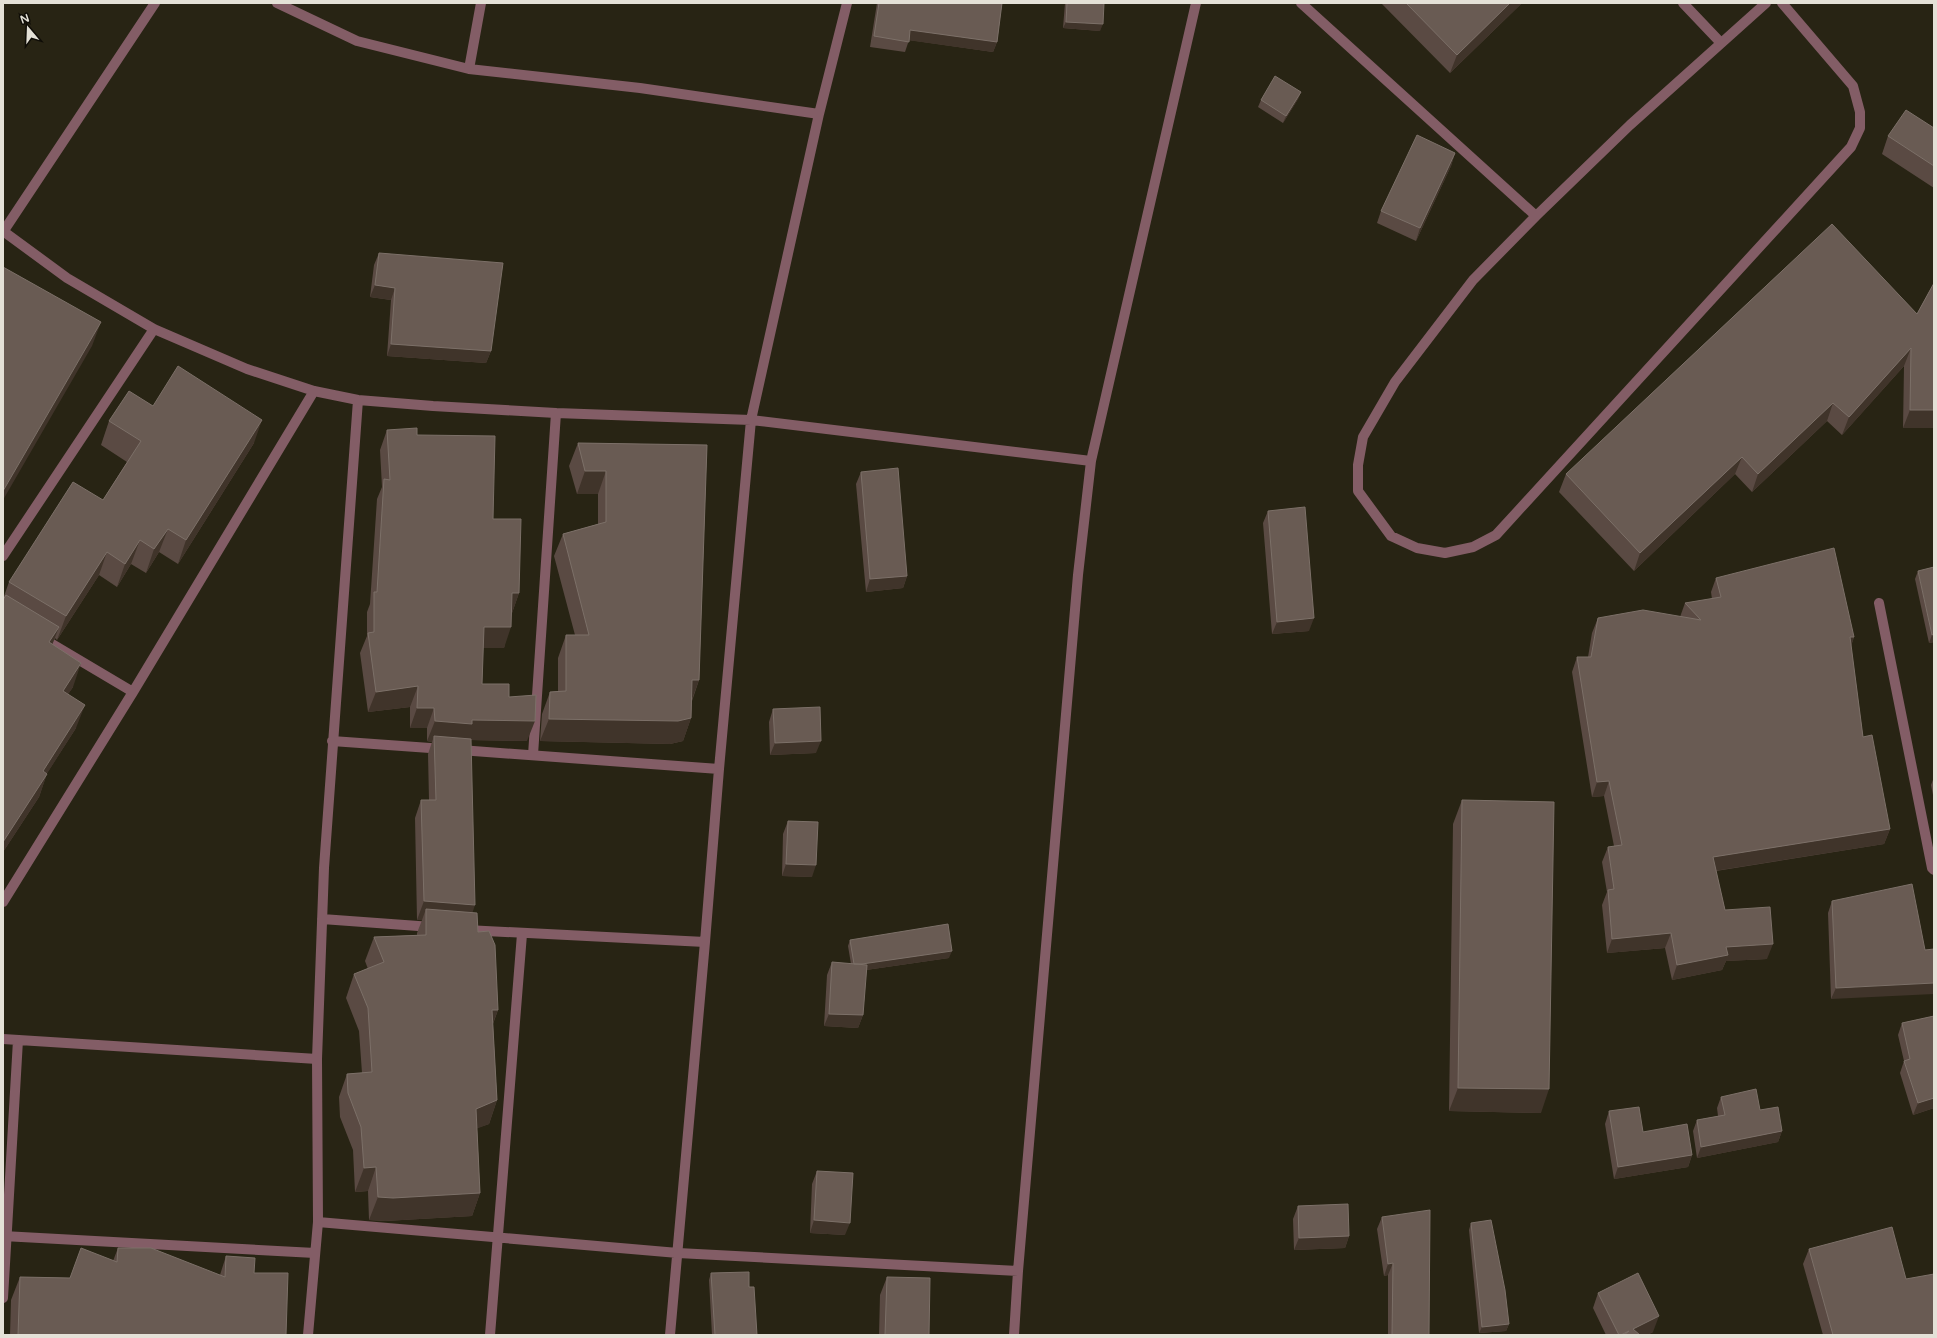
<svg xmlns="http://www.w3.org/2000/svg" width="1937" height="1338" font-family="'Varela Round',sans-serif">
<rect width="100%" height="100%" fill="#282414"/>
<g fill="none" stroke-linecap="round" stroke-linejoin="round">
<path stroke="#835d66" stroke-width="10" d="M 1301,3 L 1536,216
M 1683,3 L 1721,43
M 1766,3 L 1630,125 L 1536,216 L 1473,280 L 1395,382 L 1363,437 L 1358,465 L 1358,491 L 1391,536 L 1417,548 L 1445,553 L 1473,547 L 1496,535 L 1851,147 L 1860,128 L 1860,112 L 1853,86 L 1782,3"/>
<path stroke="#835d66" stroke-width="10" d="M 277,3 L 357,41 L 469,69 L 640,88 L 819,114
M 469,69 L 481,3
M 3,231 L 67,278 L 154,329 L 247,369 L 314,391 L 358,400 L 433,406 L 556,413 L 751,420 L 1091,461
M 3,232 L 155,3
M 3,556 L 154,329
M 1879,603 L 1932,868 L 1934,870
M 42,638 L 133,692
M 332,741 L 444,749
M 460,750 L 719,769
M 533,755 L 556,413
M 3,902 L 133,692 L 314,391
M 322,919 L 432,927
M 466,930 L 705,942
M 3,1039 L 317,1059
M 318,1222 L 678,1253 L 1018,1271
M 3,1236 L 315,1253
M 3,1298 L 18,1040
M 308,1335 L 318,1222 L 317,1059 L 324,868 L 358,400
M 490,1335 L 522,934
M 670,1335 L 705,942 L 719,769 L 751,420 L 819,114 L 847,3
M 1014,1335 L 1018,1271 L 1078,575 L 1091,461 L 1196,3"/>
</g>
<path fill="#5a4a43" d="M 877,3 L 1002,3 L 997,42 L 993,52 L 909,40 L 905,52 L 870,47 Z
M 1065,3 L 1104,3 L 1100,31 L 1063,28 Z
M 1381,3 L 1522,3 L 1450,73 Z
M 1301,92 L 1298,99 L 1283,123 L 1258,107 L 1261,100 Z
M 1934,128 L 1934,188 L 1882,154 L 1888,136 Z
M 1455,153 L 1451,166 L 1416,241 L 1377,223 L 1381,211 Z
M 379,253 L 491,351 L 486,363 L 387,356 L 391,300 L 370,297 L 374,265 Z
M 1934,283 L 1934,428 L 1903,428 L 1904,366 L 1842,435 L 1827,421 L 1752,492 L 1735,474 L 1634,571 L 1559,492 L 1566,474 L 1917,314 Z
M 153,406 L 254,443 L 178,564 L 159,552 L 146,573 L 131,564 L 117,587 L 99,575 L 57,640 L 55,638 L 52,645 L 73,687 L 68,694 L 76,728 L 47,773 L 39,797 L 3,852 L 3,599 L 9,582 L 103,500 L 127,462 L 101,445 L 109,421 Z
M 387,430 L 417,435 L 493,519 L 519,593 L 512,613 L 504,648 L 483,648 L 482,684 L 509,697 L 527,741 L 471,740 L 472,913 L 498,1010 L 493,1024 L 497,1100 L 489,1124 L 477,1128 L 480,1193 L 472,1216 L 385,1221 L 369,1220 L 368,1191 L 355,1192 L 353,1150 L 340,1117 L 339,1097 L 347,1074 L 362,1073 L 359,1031 L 346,998 L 354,974 L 368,969 L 365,961 L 374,937 L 417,935 L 417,933 L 422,920 L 417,920 L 415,818 L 421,800 L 429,800 L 428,754 L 432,742 L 427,741 L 427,728 L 410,728 L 410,707 L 368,712 L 360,653 L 367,636 L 367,612 L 370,604 L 377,499 L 382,487 L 380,450 Z
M 578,443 L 707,445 L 699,680 L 692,701 L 691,718 L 683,741 L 670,744 L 540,741 L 542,714 L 550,692 L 558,691 L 558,658 L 566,635 L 575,635 L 554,556 L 563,534 L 598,524 L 598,494 L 577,494 L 569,466 Z
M 861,472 L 907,576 L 903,588 L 866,592 L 856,484 Z
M 1268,511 L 1309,631 L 1272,634 L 1263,523 Z
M 1918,571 L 1934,642 L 1929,643 L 1915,579 Z
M 1716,578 L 1854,637 L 1851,646 L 1863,737 L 1890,829 L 1884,844 L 1716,871 L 1725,910 L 1767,959 L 1726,961 L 1722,970 L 1672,980 L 1665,948 L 1607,953 L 1602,905 L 1607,892 L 1602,862 L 1608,847 L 1614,846 L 1604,796 L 1592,797 L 1572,672 L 1577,657 L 1588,657 L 1592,633 L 1598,618 L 1680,617 L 1685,603 L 1712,599 L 1711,592 Z
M 773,709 L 816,753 L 770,755 L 769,722 Z
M 1934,777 L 1934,800 L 1931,785 Z
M 1462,800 L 1541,1113 L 1449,1111 L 1453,824 Z
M 788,821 L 812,877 L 782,876 L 783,834 Z
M 1832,901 L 1925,950 L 1831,999 L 1828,913 Z
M 850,940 L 949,958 L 866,970 L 863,1015 L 858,1028 L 824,1026 L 827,975 L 832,962 L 851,964 L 848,946 Z
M 1934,1016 L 1934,1108 L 1913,1115 L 1900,1073 L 1904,1061 L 1898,1035 L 1902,1023 Z
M 1721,1097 L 1760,1110 L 1782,1131 L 1778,1142 L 1697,1158 L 1693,1131 L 1697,1120 L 1718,1116 L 1717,1108 Z
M 1609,1111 L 1643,1132 L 1692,1155 L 1688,1167 L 1614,1179 L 1605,1124 Z
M 817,1171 L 845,1235 L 810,1233 L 812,1184 Z
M 1298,1206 L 1349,1236 L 1345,1248 L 1294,1250 L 1293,1219 Z
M 1382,1217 L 1429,1335 L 1388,1335 L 1388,1275 L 1384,1276 L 1377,1229 Z
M 1471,1223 L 1509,1324 L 1506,1331 L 1479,1333 L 1469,1230 Z
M 118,1248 L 220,1275 L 226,1256 L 254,1273 L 286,1335 L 10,1335 L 11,1300 L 20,1277 L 70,1278 L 113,1261 Z
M 1809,1249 L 1906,1279 L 1934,1335 L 1823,1335 L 1803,1264 Z
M 711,1273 L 749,1287 L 757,1335 L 712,1335 L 709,1280 Z
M 887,1277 L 929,1335 L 879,1335 L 880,1295 Z
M 1598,1293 L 1653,1332 L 1647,1335 L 1606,1335 L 1593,1308 Z"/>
<path fill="#40342a" d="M 1510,3 L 1522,3 L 1450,73 L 1457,55 Z
M 1066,22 L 1103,24 L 1100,31 L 1063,28 Z
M 910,30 L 997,42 L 993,52 L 907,40 Z
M 1301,92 L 1298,99 L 1283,123 L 1286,116 Z
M 1455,153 L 1451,166 L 1416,241 L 1420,228 Z
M 375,285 L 395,288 L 391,300 L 370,297 Z
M 101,322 L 92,346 L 3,500 L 3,491 Z
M 391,344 L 491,351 L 486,363 L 387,356 Z
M 1911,348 L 1904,366 L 1842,435 L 1849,417 Z
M 1833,403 L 1827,421 L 1752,492 L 1758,474 Z
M 1910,410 L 1934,410 L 1934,428 L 1903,428 Z
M 262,420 L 254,443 L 178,564 L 186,540 Z
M 1742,457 L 1735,474 L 1634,571 L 1640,553 Z
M 585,471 L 606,471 L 598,494 L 577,494 Z
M 168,529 L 159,552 L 146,573 L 154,549 Z
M 140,540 L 131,564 L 117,587 L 125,564 Z
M 107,552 L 99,575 L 57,640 L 66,616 Z
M 907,576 L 903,588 L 866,592 L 870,579 Z
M 512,593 L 519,593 L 512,613 L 505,613 Z
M 1314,618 L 1309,631 L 1272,634 L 1277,622 Z
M 59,627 L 50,650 L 49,642 Z
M 484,627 L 511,627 L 504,648 L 476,648 Z
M 1934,634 L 1934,642 L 1929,643 L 1932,635 Z
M 1850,637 L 1854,637 L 1849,652 Z
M 81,663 L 73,687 L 55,714 L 63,691 Z
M 692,680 L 699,680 L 691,702 Z
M 418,686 L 410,707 L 368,712 L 376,692 Z
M 85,705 L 76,728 L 34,794 L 43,771 Z
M 417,708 L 434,708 L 427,728 L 410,728 Z
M 691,718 L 683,741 L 670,744 L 540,741 L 549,719 Z
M 472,720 L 535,721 L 527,741 L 466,740 L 434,736 L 432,742 L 427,741 L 435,721 Z
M 821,741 L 816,753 L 770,755 L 775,743 Z
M 47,774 L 39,797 L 3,852 L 3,842 Z
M 1609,781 L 1604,796 L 1592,797 L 1597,782 Z
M 1890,829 L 1884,844 L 1708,872 L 1713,857 Z
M 786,864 L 816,865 L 812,877 L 782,876 Z
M 424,901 L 475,905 L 469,923 L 426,909 L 422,920 L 417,920 Z
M 1671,933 L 1665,948 L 1607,953 L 1612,939 Z
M 1773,944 L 1767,959 L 1726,961 L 1722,970 L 1672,980 L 1677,965 L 1726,947 Z
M 952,951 L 949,958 L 852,972 L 854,965 Z
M 1934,983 L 1934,994 L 1831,999 L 1836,988 Z
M 492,1010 L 498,1010 L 489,1033 Z
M 829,1014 L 863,1015 L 858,1028 L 824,1026 Z
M 1458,1088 L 1549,1089 L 1541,1113 L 1449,1111 Z
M 1934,1098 L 1934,1108 L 1913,1115 L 1918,1103 Z
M 497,1100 L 489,1124 L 468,1132 L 476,1109 Z
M 1782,1131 L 1778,1142 L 1697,1158 L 1701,1147 Z
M 1692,1155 L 1688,1167 L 1614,1179 L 1618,1167 Z
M 376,1167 L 368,1191 L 355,1192 L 364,1168 Z
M 480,1193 L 472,1216 L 385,1221 L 369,1220 L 378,1197 Z
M 814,1220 L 850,1223 L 845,1235 L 810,1233 Z
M 1349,1236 L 1345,1248 L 1294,1250 L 1299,1238 Z
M 1393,1263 L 1388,1275 L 1384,1276 L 1388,1264 Z
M 1659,1316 L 1653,1332 L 1647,1335 L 1631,1335 L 1633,1329 Z
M 1509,1324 L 1506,1331 L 1479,1333 L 1482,1327 Z"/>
<path fill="#695b53" stroke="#7c7068" d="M 879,3 L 1002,3 L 997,42 L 910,30 L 909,42 L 874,36 Z
M 1067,3 L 1104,3 L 1103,24 L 1066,22 Z
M 1406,3 L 1510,3 L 1457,55 Z
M 1275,76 L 1301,92 L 1286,116 L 1261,100 Z
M 1906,110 L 1934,128 L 1934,166 L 1888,136 Z
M 1417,135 L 1455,153 L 1420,228 L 1381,211 Z
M 1832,224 L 1917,314 L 1934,283 L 1934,410 L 1910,410 L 1911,348 L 1849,417 L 1833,403 L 1758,474 L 1742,457 L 1640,553 L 1566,474 Z
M 379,253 L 503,263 L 491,351 L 391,344 L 395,288 L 375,285 Z
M 3,267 L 101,322 L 3,491 Z
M 178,366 L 262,420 L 186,540 L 168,529 L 154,549 L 140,540 L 125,564 L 107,552 L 66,616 L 9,582 L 73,482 L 103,500 L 141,441 L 109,421 L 129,391 L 153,406 Z
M 417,428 L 417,435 L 495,436 L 493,519 L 521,519 L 519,593 L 512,593 L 511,627 L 484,627 L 482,684 L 509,684 L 509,697 L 536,695 L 535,721 L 472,720 L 472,724 L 435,721 L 434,708 L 417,708 L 418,686 L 376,692 L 368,633 L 374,632 L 374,592 L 377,592 L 384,479 L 390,480 L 387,430 Z
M 578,443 L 707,445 L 699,680 L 692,680 L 691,718 L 678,721 L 549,719 L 550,692 L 566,691 L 566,635 L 589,635 L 563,534 L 606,522 L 606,471 L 585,471 Z
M 898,468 L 907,576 L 870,579 L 861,472 Z
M 1305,507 L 1314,618 L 1277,622 L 1268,511 Z
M 1834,548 L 1854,637 L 1850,637 L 1863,737 L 1872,735 L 1890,829 L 1713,857 L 1725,910 L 1770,907 L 1773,944 L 1726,947 L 1728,955 L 1677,965 L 1671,933 L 1612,939 L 1608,890 L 1614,889 L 1608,847 L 1622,845 L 1609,781 L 1597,782 L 1577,657 L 1591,657 L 1598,618 L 1643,610 L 1701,620 L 1685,603 L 1721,597 L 1716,578 Z
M 1934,567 L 1934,634 L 1932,635 L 1918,571 Z
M 6,595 L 59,627 L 49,642 L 81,663 L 63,691 L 85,705 L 43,771 L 47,774 L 3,842 L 3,600 Z
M 820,707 L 821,741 L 775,743 L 773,709 Z
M 434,736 L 471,739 L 475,905 L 424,901 L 421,800 L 436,800 Z
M 1462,800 L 1554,802 L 1549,1089 L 1458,1088 Z
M 788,821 L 818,822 L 816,865 L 786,864 Z
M 1912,884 L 1925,950 L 1934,949 L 1934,983 L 1836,988 L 1832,901 Z
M 426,909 L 477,913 L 478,932 L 489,931 L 495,945 L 498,1010 L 492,1010 L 497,1100 L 476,1109 L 480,1193 L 393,1198 L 378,1197 L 376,1167 L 364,1168 L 361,1127 L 348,1093 L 347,1074 L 372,1072 L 368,1008 L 354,974 L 384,962 L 374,937 L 426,935 Z
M 948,924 L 952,951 L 862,964 L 854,964 L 850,940 Z
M 832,962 L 867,965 L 863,1015 L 829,1014 Z
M 1934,1016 L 1934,1098 L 1918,1103 L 1904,1061 L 1910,1059 L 1902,1023 Z
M 1756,1089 L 1760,1110 L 1778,1107 L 1782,1131 L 1701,1147 L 1697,1120 L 1725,1115 L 1721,1097 Z
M 1639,1107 L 1643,1132 L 1687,1124 L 1692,1155 L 1618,1167 L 1609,1111 Z
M 817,1171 L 853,1173 L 850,1223 L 814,1220 Z
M 1348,1204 L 1349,1236 L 1299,1238 L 1298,1206 Z
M 1430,1210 L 1429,1335 L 1392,1335 L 1393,1263 L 1388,1264 L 1382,1217 Z
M 1491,1220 L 1505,1290 L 1509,1324 L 1482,1327 L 1471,1223 Z
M 1892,1227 L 1906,1279 L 1934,1274 L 1934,1335 L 1833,1335 L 1809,1249 Z
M 81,1248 L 117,1262 L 118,1248 L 151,1248 L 225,1277 L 226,1256 L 255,1258 L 254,1273 L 288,1273 L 286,1335 L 18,1335 L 20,1277 L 70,1278 Z
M 749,1272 L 749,1287 L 754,1287 L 757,1335 L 715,1335 L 711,1273 Z
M 1638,1273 L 1659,1316 L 1633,1329 L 1640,1335 L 1624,1335 L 1629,1331 L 1621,1335 L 1619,1335 L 1598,1293 Z
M 887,1277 L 930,1278 L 929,1335 L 885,1335 Z"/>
<rect width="1937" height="1338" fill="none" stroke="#e4e1d7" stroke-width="8"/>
<g transform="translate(28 28) rotate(341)" stroke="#0f0d07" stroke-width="3" paint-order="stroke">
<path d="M0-3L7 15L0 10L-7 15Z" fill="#e4e1d7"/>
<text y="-6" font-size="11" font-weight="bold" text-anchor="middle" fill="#e4e1d7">N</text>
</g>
</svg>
